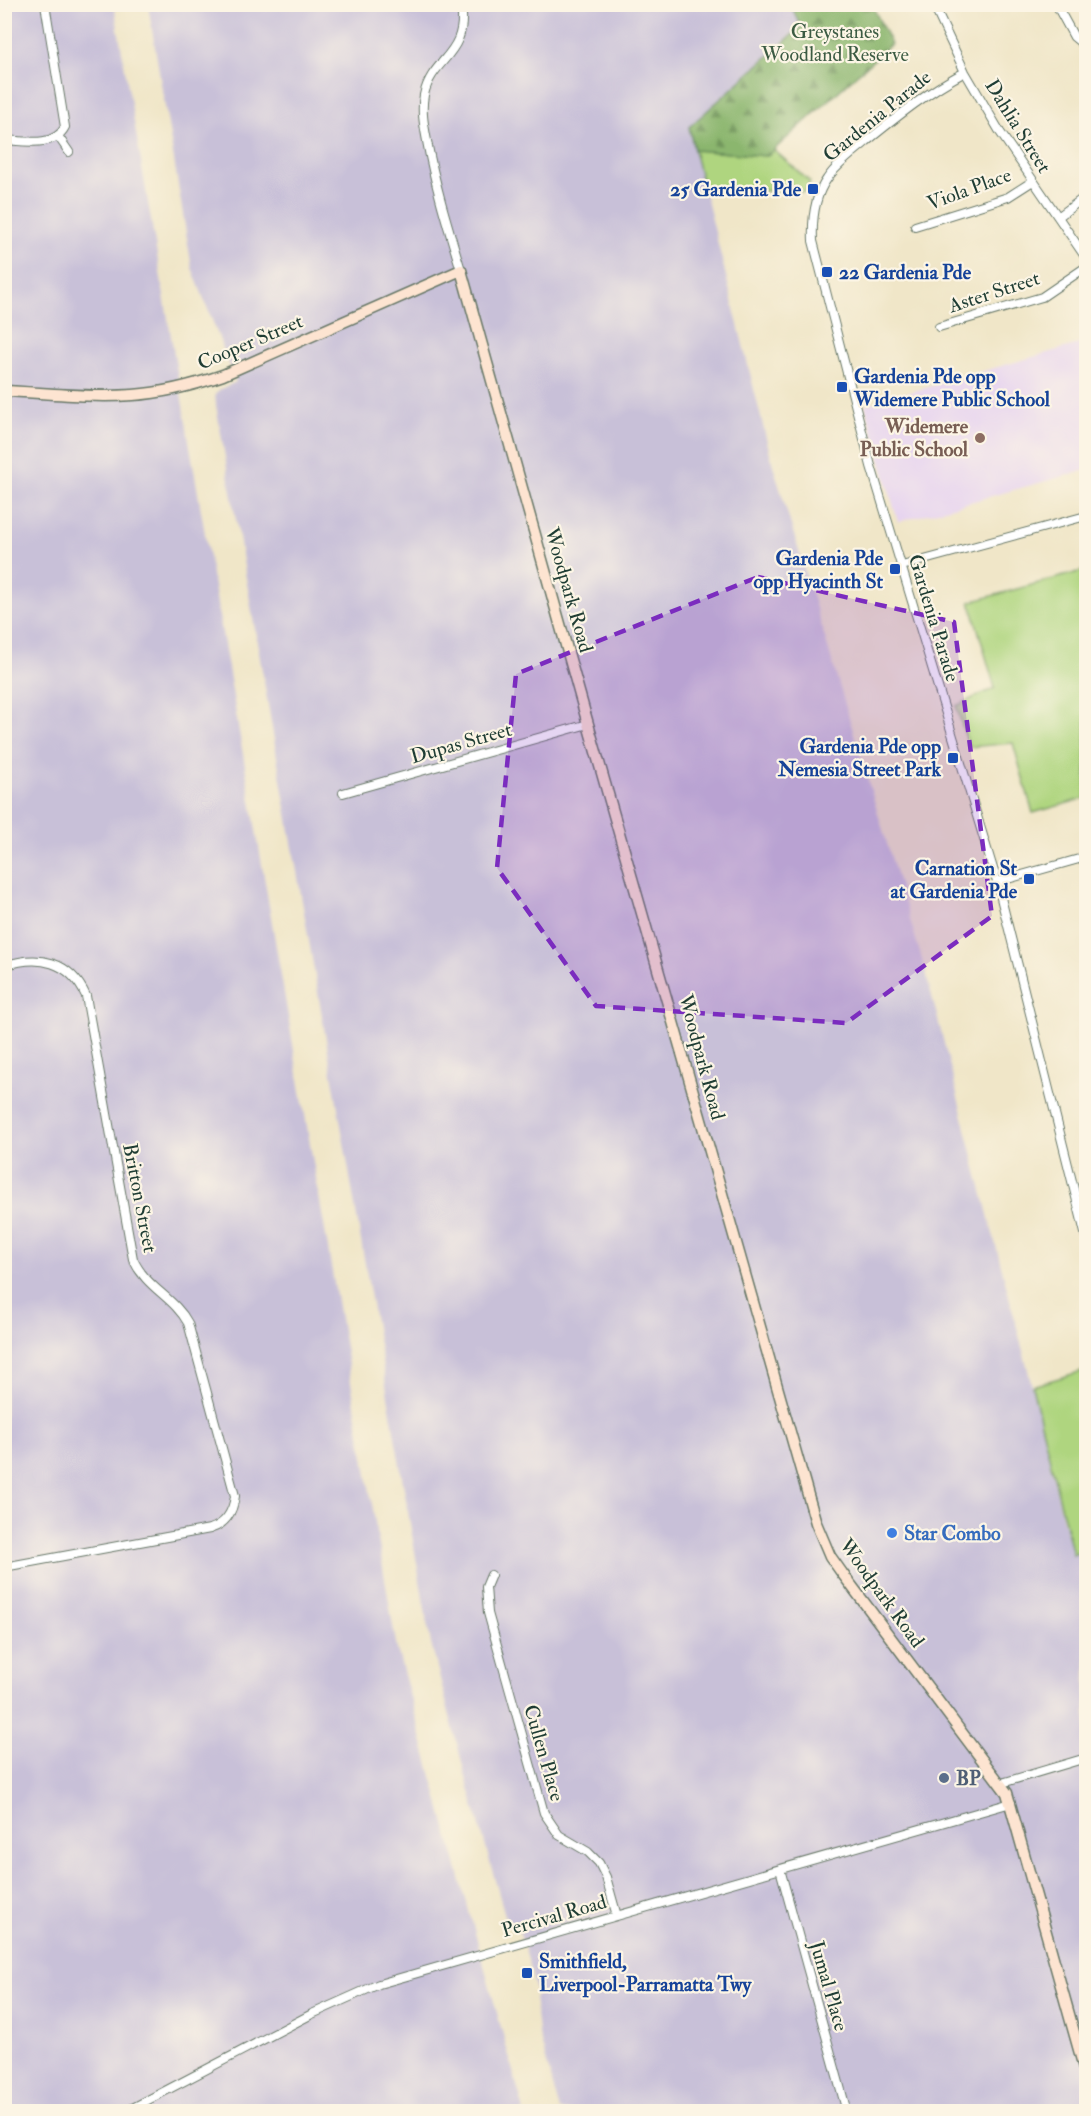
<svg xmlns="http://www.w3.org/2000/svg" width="1091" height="2116" font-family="'IM FELL Double Pica',serif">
<defs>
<pattern id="forest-firs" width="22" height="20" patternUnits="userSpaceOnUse" patternTransform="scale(1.5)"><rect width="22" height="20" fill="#8bb66e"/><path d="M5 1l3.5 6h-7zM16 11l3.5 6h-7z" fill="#71955b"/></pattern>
</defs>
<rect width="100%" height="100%" fill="#fcf5e5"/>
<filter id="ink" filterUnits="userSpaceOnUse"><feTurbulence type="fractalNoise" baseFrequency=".0167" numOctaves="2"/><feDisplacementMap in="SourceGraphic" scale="12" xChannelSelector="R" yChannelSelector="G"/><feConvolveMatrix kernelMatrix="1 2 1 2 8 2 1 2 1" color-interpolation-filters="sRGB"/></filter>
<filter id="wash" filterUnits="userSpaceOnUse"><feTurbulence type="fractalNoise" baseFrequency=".008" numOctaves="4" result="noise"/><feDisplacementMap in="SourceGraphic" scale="24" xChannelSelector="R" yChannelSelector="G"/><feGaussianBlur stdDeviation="1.35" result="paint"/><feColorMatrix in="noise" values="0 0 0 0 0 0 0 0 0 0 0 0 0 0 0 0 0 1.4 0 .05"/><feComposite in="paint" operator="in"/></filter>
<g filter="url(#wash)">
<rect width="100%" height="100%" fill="#f0e6c8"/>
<path fill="#e6d3f0" d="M 1086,342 L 1086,470 L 898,522 L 865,405 Z"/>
<path fill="#c8c0d8" d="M 791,4 L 801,26 L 689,127 L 772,462 L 926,973 L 1032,1386 L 1063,1520 L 1073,1555 L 1086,1549 L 1086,2111 L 560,2111 L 538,2031 L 534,1997 L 537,1995 L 528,1960 L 519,1931 L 511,1929 L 506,1919 L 464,1770 L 431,1644 L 216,405 L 215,394 L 219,390 L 236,382 L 192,268 L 148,5 Z
M 5,5 L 114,5 L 397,1649 L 524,2111 L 5,2112 Z"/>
<path fill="#afd57f" stroke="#67895a" stroke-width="1.5" d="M 694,150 L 767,156 L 774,150 L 810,182 L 805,192 L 704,189 Z
M 1086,570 L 1086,798 L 1033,813 L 1013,743 L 969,747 L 956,706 L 995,688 L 970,602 Z
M 1086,1370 L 1086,1549 L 1073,1555 L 1032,1386 Z"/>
<path fill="url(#forest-firs)" stroke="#557a51" stroke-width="1.5" d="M 791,5 L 872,5 L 891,44 L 767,156 L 694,150 L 689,127 L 801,27 Z"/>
</g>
<g filter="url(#ink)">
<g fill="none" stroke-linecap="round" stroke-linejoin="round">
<g stroke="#687868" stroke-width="10">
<path id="street" d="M 933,4 L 965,72 L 1000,132 L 1086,258
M 1056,4 L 1074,37 L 1086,47
M 965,72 C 929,91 899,115 867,141 C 853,153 837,164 827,179 C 814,197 812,220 813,241 L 871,466 L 997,882 L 1086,1237
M 58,136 L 69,152
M 4,140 C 24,141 54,148 65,127 L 45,4
M 1058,217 L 1086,196
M 915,226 L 1008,197 L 1033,181
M 461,270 C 448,227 435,185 427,141 C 424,125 421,111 424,95 C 432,57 469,56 461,4
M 939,327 L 1042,297 L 1086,267
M 902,566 L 1086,516
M 343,793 L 588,724
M 997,882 L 1086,857
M 4,966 C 39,954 70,961 86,996 L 133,1259 C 146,1288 174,1297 188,1323 L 235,1496 C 233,1512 226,1524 210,1529 L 4,1567
M 491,1575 L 486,1587 L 488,1613 L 544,1813 L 559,1835 L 588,1852 L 599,1863 L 606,1877 L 617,1916
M 1002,1783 L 1086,1758
M 780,1869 L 847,2112
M 125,2112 L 312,2014 L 379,1984 L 1011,1803"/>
</g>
<g stroke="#687868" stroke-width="13">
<path id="secondary" d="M 4,391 C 47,393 91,398 133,395 C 163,393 194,385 223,375 L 461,270 L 588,724 L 816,1523 L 830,1556 L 842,1573 L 1007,1793 L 1086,2075"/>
</g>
<use href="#street" stroke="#fff" stroke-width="8"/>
<use href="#secondary" stroke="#fde4d1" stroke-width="10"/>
</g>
</g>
<path fill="#7b2cbf" fill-opacity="0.2" stroke="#7b2cbf" stroke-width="4.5" stroke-dasharray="12 8" stroke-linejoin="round" d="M 758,577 L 954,622 L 992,916 L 846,1023 L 596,1006 L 497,868 L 516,674 Z"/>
<g fill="#1a4fb4" stroke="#fcf5e5" stroke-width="2">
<rect x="807" y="183" width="12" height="12" rx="3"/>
<rect x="821" y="266" width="12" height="12" rx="3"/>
<rect x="836" y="381" width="12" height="12" rx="3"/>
<rect x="889" y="563" width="12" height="12" rx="3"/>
<rect x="947" y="752" width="12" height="12" rx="3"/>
<rect x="1023" y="873" width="12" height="12" rx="3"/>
<rect x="521" y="1967" width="12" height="12" rx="3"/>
</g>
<circle fill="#8d6e63" stroke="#fcf5e5" stroke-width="2" cx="980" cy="438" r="6"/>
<circle fill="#3f7fe0" stroke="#fcf5e5" stroke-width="2" cx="892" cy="1533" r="6"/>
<circle fill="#5c6f8a" stroke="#fcf5e5" stroke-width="2" cx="944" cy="1778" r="6"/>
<g text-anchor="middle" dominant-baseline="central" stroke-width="4.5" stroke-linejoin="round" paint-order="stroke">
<g font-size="20" fill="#3c5b43" stroke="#fcf5e5">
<text x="835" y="31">Greystanes<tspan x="835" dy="23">Woodland Reserve</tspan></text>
</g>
<g font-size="20" fill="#1f3d34" stroke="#fcf5e5">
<text transform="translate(877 116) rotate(-39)">Gardenia Parade</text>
<text transform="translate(1018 126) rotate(58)">Dahlia Street</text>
<text transform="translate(969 189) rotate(-20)">Viola Place</text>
<text transform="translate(994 292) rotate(-18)">Aster Street</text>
<text transform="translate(250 342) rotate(-23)">Cooper Street</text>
<text transform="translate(569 590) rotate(74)">Woodpark Road</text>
<text transform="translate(934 618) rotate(73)">Gardenia Parade</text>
<text transform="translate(461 743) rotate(-16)">Dupas Street</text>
<text transform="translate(702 1057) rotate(75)">Woodpark Road</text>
<text transform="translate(140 1198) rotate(79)">Britton Street</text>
<text transform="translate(882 1593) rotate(54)">Woodpark Road</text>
<text transform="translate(544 1753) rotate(74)">Cullen Place</text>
<text transform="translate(554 1916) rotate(-16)">Percival Road</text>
<text transform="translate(829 1986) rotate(74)">Jumal Place</text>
</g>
<g font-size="20" font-weight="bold" fill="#164399" stroke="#fcf5e5" text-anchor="end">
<text x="801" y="189">25 Gardenia Pde</text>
<text x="839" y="272" text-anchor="start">22 Gardenia Pde</text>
<text x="854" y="376" text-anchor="start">Gardenia Pde opp<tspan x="854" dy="23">Widemere Public School</tspan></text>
<text x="883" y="558">Gardenia Pde<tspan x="883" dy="23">opp Hyacinth St</tspan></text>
<text x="941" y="746">Gardenia Pde opp<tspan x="941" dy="23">Nemesia Street Park</tspan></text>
<text x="1017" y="868">Carnation St<tspan x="1017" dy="23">at Gardenia Pde</tspan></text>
<text x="539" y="1961" text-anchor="start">Smithfield,<tspan x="539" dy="23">Liverpool-Parramatta Twy</tspan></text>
</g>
<g font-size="20" font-weight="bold" fill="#785e54" stroke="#fcf5e5" text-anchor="end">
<text x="968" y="426">Widemere<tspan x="968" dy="23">Public School</tspan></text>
</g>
<g font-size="20" font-weight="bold" fill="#366cbe" stroke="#fcf5e5" text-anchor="start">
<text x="904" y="1533">Star Combo</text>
</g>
<g font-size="20" font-weight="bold" fill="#4e5e75" stroke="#fcf5e5" text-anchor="start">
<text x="956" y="1778">BP</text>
</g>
</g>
<rect width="1091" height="2116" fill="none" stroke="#fcf5e5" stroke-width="24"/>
</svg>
